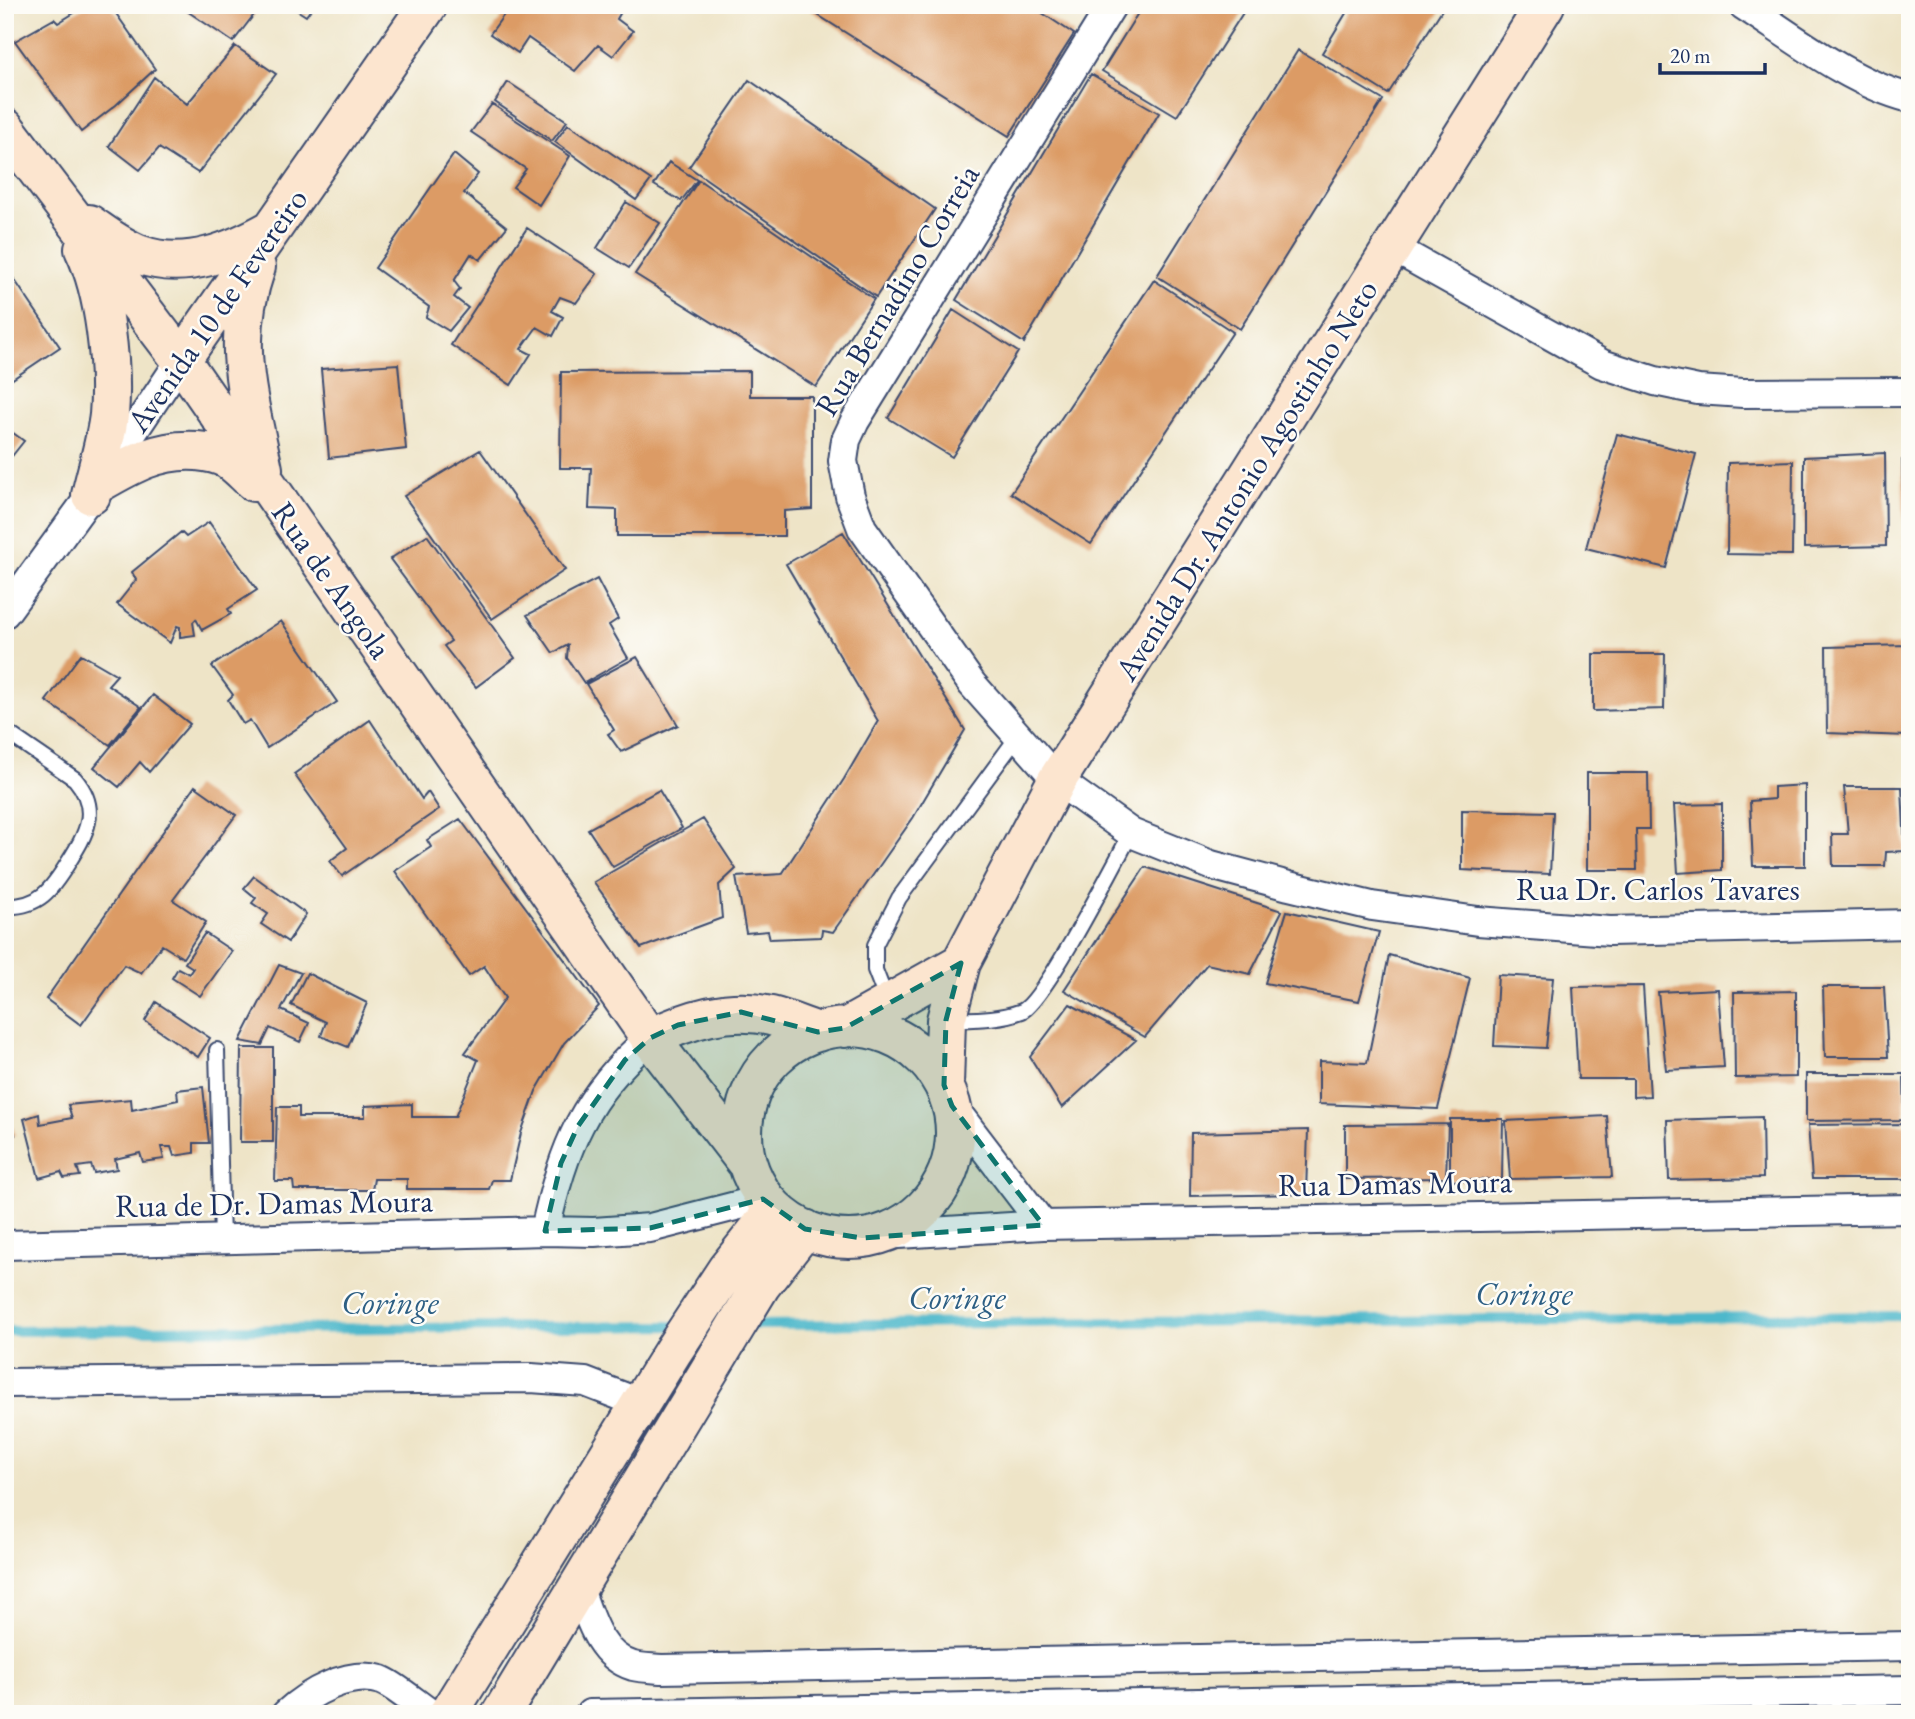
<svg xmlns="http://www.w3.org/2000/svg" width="1915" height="1719" font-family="'EB Garamond',serif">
<rect width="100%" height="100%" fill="#fdfcf7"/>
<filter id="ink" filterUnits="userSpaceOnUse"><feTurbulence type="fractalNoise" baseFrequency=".0143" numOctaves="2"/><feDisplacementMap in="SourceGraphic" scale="14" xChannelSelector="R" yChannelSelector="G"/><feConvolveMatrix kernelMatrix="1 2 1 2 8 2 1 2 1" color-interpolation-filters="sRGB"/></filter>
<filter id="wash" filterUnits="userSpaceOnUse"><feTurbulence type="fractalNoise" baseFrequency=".00686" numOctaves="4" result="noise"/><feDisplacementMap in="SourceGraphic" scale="28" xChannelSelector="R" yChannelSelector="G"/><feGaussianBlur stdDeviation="1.57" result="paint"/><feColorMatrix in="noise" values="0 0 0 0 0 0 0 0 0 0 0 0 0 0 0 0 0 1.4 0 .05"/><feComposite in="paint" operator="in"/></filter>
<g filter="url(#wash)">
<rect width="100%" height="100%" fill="#eee4c7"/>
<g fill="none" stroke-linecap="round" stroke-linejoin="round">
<path stroke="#4eb8cb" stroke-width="10" d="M 747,1325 L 1910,1316
M 5,1331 L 678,1326"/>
</g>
<g id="blocks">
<path fill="#dc9b65" d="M 87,5 L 110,5 L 155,69 L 116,105 L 81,132 L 15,41 L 54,19 L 58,23 Z
M 182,5 L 245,5 L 256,12 L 233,42 L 181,7 Z
M 289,5 L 314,5 L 306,16 Z
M 511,5 L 615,5 L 622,10 L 617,19 L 633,31 L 613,56 L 598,45 L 575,71 L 528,38 L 518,53 L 490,34 Z
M 802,5 L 1030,5 L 1074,34 L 1009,136 Z
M 1143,5 L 1248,5 L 1177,116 L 1102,71 Z
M 1351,5 L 1445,5 L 1388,94 L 1322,53 Z
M 235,46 L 276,74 L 198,173 L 159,148 L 140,170 L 109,146 L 154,77 L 187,104 Z
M 1298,50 L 1383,100 L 1240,329 L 1157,276 Z
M 1091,74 L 1159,113 L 1024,343 L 956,300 Z
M 749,80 L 935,209 L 876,297 L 689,167 Z
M 508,82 L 567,121 L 552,141 L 495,102 Z
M 492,104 L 570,156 L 539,205 L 513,187 L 526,169 L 471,132 Z
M 568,124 L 651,180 L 636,200 L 555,142 Z
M 454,154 L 478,174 L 464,193 L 507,227 L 480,260 L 471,254 L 454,281 L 460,289 L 454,297 L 468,308 L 449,331 L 426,317 L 429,307 L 375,268 Z
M 669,162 L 697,180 L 681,201 L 654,185 Z
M 699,180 L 874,299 L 816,387 L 635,274 Z
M 626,202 L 660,223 L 629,268 L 597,248 Z
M 527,228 L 597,274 L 576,303 L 560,297 L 552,311 L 563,317 L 553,336 L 537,327 L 521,349 L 531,354 L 511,385 L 451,345 Z
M 14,279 L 60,347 L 5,384 L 5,285 Z
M 1154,280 L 1233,332 L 1091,544 L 1011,493 Z
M 953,310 L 1018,352 L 952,457 L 888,418 Z
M 398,364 L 406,449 L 329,458 L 321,369 Z
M 750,371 L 750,396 L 812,396 L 812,509 L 784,511 L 784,536 L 617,536 L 617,510 L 589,509 L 591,468 L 560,468 L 561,372 Z
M 5,427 L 24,441 L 5,465 Z
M 1617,434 L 1696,454 L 1666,568 L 1586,548 Z
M 480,450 L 565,570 L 492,619 L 404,496 Z
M 1885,453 L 1886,546 L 1804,548 L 1804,457 Z
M 1902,460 L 1910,460 L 1910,571 L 1905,571 Z
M 1793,461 L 1792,555 L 1727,554 L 1728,463 Z
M 209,522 L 257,590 L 228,609 L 231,614 L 202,630 L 196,619 L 193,622 L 195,635 L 180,637 L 180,627 L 177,626 L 170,643 L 117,604 L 136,580 L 132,572 L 181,532 L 186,537 Z
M 843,532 L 965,730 L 913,818 L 833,932 L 822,930 L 821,937 L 770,939 L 768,931 L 746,933 L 736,877 L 782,874 L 844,779 L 878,721 L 786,564 Z
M 427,535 L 515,658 L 476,687 L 444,646 L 451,641 L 390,559 Z
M 597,579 L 618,619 L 609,625 L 628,658 L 584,683 L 567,658 L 568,645 L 553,653 L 527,615 Z
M 281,621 L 337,702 L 267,748 L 250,720 L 243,724 L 228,700 L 233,695 L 212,666 Z
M 1908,645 L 1908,736 L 1827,733 L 1826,647 Z
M 81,654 L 117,675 L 108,685 L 141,707 L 110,745 L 46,701 Z
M 1593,654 L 1665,654 L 1664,709 L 1593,711 Z
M 637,657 L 678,725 L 621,752 L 608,734 L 614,730 L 586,684 Z
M 153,695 L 190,724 L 149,772 L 140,762 L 119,787 L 94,767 Z
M 370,720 L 422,799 L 428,792 L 439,809 L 342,876 L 330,861 L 347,848 L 294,774 Z
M 1587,773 L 1648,773 L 1649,829 L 1636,829 L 1637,870 L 1587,870 Z
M 1805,785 L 1805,866 L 1753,866 L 1750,801 L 1774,799 L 1774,787 Z
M 195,786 L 236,815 L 173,900 L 206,922 L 183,958 L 162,945 L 141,973 L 124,965 L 81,1025 L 46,999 Z
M 1844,787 L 1902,787 L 1905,851 L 1886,852 L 1885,866 L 1833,866 L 1832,834 L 1848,834 Z
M 659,790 L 682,828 L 613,867 L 588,829 Z
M 1722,804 L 1722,870 L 1678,873 L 1674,805 Z
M 1462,810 L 1553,812 L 1550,874 L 1462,870 Z
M 460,819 L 599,1006 L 564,1043 L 536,1091 L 521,1133 L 510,1180 L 492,1180 L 489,1189 L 407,1189 L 407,1179 L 374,1179 L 372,1190 L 294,1190 L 293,1181 L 275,1181 L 277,1107 L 299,1107 L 299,1117 L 365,1117 L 365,1106 L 412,1104 L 412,1117 L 455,1117 L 478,1060 L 465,1053 L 505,998 L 484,966 L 469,976 L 395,871 L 431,847 L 427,840 Z
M 703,819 L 736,869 L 719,885 L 722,918 L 641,948 L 594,882 Z
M 1145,867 L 1282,911 L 1250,974 L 1207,964 L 1145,1037 L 1064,990 Z
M 254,876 L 306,914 L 288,942 L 261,924 L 268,914 L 252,903 L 256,898 L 244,888 Z
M 1287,911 L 1379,932 L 1359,1001 L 1265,983 Z
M 205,933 L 232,951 L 200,996 L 172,978 L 178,968 L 189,974 L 193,968 L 185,963 Z
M 1389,955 L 1470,978 L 1438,1109 L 1319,1104 L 1319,1061 L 1367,1063 Z
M 279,965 L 301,973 L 281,1010 L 309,1023 L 300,1042 L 270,1028 L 262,1045 L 240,1041 Z
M 307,973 L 367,1003 L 348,1047 L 321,1036 L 326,1022 L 291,1005 Z
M 1498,975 L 1553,978 L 1546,1048 L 1494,1046 Z
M 1904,981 L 1910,981 L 1910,1062 L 1906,1062 Z
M 1643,986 L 1650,1096 L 1633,1097 L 1633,1079 L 1578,1079 L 1573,987 Z
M 1823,987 L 1884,987 L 1888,1057 L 1825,1057 Z
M 1718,989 L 1724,1067 L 1666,1070 L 1658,992 Z
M 1796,991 L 1796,1077 L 1735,1078 L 1734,992 Z
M 156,1002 L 210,1038 L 198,1057 L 145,1021 Z
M 1070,1004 L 1136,1040 L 1062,1108 L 1030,1057 Z
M 241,1048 L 273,1048 L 273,1142 L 240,1142 Z
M 1806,1074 L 1904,1074 L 1905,1120 L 1806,1121 Z
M 203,1087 L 209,1143 L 194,1143 L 194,1153 L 174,1156 L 171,1147 L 161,1147 L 164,1159 L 143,1162 L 140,1153 L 115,1159 L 117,1169 L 94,1173 L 91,1165 L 77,1167 L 80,1176 L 64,1178 L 61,1172 L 39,1178 L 24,1119 L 39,1114 L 40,1124 L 72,1118 L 68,1105 L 131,1099 L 132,1110 L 178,1100 L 177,1090 Z
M 5,1100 L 15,1135 L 5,1137 Z
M 1607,1116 L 1612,1177 L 1510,1179 L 1506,1121 Z
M 1762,1117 L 1763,1178 L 1669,1180 L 1667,1120 Z
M 1450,1119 L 1503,1119 L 1502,1179 L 1450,1181 Z
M 1448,1124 L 1446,1178 L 1345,1179 L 1345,1125 Z
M 1910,1124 L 1910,1179 L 1812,1179 L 1808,1125 Z
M 1308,1130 L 1306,1194 L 1190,1196 L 1191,1133 Z"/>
</g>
</g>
<g filter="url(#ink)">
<use href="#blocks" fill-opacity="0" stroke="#3b4a6e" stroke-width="2"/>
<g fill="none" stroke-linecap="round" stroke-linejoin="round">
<g stroke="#3b4a6e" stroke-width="18">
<path id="lane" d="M 5,731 L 75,779 C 101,810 86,834 68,863 C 52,889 39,908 5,906
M 887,1001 L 875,970 L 875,945 L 899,898 L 1018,736
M 947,1020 C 972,1019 998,1020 1022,1011 C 1044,1001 1115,863 1131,833
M 217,1050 L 222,1239
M 1759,1692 L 1759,1714"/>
</g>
<g stroke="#3b4a6e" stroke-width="32">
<path id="street" d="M 1112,5 L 855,421 L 846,440 L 843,461 L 850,496 L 862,528 L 972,684 L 1057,780 L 1131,833 L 1211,865 L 1289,886 L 1372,906 L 1478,921 L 1610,931 L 1910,924
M 1743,5 C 1794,38 1851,83 1910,98
M 1392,247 L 1602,364 L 1655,381 L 1698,390 L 1743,393 L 1910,392
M 5,613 L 91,495 L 181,360
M 952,1106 L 1043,1225
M 545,1231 C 562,1149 585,1094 650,1038
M 883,1235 L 1043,1225 L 1910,1209
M 5,1245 L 545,1231 L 594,1232 L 650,1228 L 763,1199
M 5,1383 L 531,1378 L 585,1382 L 642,1404
M 578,1586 C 589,1616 598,1655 633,1666 C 642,1668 652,1668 661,1669 L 1910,1646
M 286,1714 C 309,1693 348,1670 381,1680 C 393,1684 419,1706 431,1714
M 590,1714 L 1910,1690"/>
</g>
<g stroke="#3b4a6e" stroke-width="42">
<path id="secondary" d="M 5,128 L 181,360 L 650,1038 L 745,1161
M 89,224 C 105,235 121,248 141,255 C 186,271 233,251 272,229
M 84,249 C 105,292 113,367 109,415 C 106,441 97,469 91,495
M 256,267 C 230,342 248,396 263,469
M 181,360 L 428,5
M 99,483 C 130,465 159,448 197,451 C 207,452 220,454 229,460 C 238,466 246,475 254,482
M743 1133a106 106 0 1 1 212 0a106 106 0 1 1-212 0Z
M 845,1028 L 961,963
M 650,1038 C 688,1020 729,1006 771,1016 C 787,1020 803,1027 818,1032
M 944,1085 L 946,1020 L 961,963 L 1057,780 L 1545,5
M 448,1714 L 673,1351 L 727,1269 L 774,1210
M 501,1714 L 761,1285 L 805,1229"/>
</g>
<use href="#lane" stroke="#fff" stroke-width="14"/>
<use href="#street" stroke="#fff" stroke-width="28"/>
<use href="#secondary" stroke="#fce5cf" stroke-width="38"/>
</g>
</g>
<path fill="#0f766e" fill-opacity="0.2" stroke="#0f766e" stroke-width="5" stroke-dasharray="14 9" stroke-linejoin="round" d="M 961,963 L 946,1020 L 944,1085 L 952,1106 L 1043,1225 L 862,1238 L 805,1229 L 763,1199 L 650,1228 L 545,1231 L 561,1163 L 578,1126 L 625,1060 L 650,1038 L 678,1025 L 741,1012 L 818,1032 L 845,1028 Z"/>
<g text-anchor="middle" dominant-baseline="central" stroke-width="5" stroke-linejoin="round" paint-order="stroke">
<g font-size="32" fill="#1b2f5e" stroke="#fdfcf7">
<text transform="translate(897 290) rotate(-59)">Rua Bernadino Correia</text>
<text transform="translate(217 310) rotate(-55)">Avenida 10 de Fevereiro</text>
<text transform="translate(1246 480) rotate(-58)">Avenida Dr. Antonio Agostinho Neto</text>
<text transform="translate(332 580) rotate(55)">Rua de Angola</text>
<text x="1658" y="889">Rua Dr. Carlos Tavares</text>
<text transform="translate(1395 1183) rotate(-1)">Rua Damas Moura</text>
<text transform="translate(274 1203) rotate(-1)">Rua de Dr. Damas Moura</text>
</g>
<g font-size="33" font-style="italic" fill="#2d5f84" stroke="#fdfcf7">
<text x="1524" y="1293">Coringe</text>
<text x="957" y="1297">Coringe</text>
<text x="390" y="1302">Coringe</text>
</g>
</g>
<rect width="1915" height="1719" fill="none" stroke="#fdfcf7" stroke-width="28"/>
<path d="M1660 63v10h105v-10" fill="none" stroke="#1b2f5e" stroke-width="3.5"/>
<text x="1670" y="63" font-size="21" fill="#1b2f5e" stroke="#fdfcf7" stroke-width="5" paint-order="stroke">20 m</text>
</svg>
